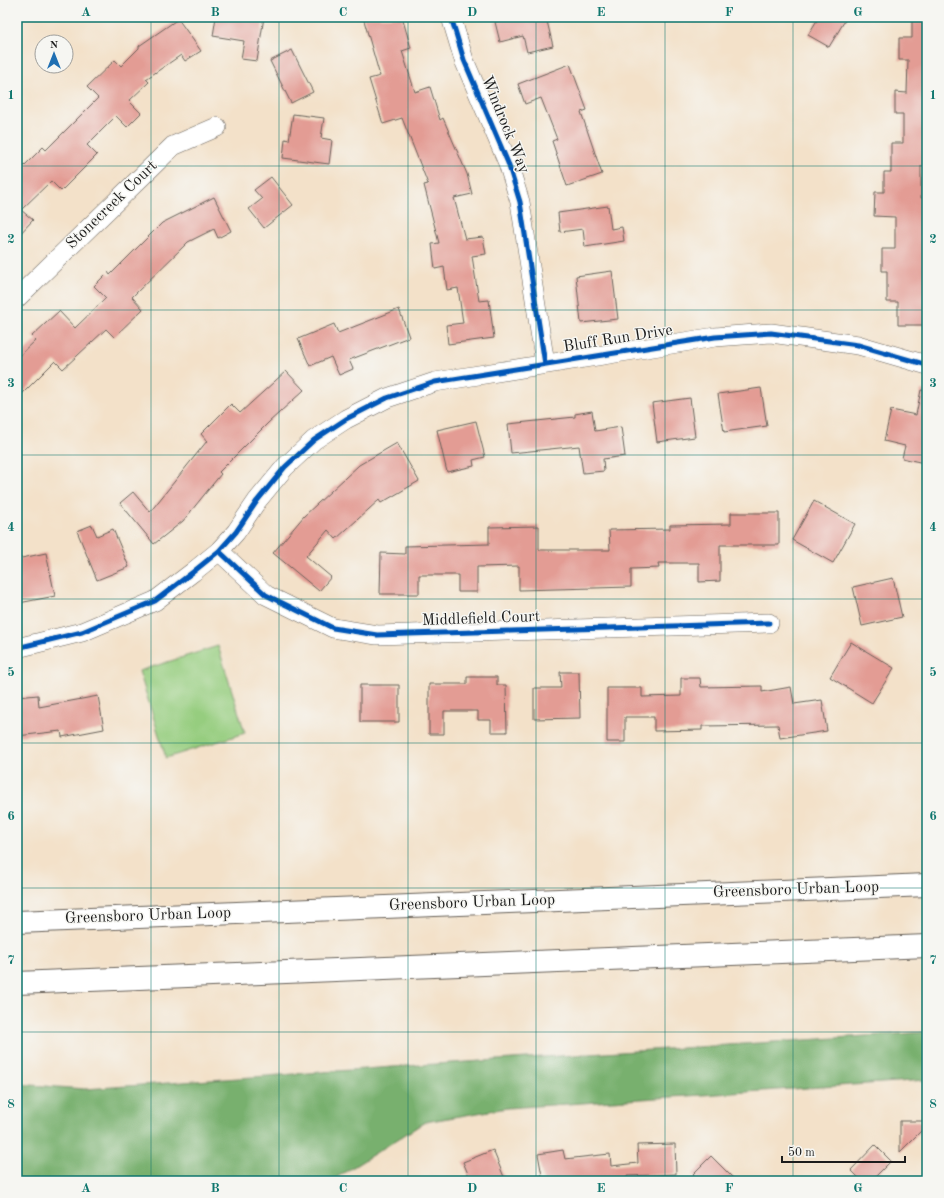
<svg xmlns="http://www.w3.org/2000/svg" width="944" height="1198" font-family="'Old Standard TT',serif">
<rect width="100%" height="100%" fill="#f6f6f2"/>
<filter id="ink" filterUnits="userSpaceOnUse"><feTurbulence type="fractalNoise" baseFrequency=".025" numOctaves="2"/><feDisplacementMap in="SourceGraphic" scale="8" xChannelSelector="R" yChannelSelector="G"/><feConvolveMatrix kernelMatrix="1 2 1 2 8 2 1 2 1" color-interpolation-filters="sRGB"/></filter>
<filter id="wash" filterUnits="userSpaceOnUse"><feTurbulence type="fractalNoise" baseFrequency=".012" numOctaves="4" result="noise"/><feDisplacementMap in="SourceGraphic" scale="16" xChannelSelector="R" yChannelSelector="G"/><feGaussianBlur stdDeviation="0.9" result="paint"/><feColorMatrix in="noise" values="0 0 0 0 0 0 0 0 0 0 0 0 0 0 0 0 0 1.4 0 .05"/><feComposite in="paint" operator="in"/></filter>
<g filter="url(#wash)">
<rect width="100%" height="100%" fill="#f3e1c9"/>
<path fill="#96cd7f" stroke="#59744e" d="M 218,646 L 245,733 L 166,758 L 139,671 Z"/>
<path fill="#78b06e" stroke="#4a6645" d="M 927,1032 L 927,1080 L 507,1108 L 425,1122 L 331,1181 L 17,1181 L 17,1084 L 85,1089 L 420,1065 Z"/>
<g id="blocks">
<path fill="#e39c94" d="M 216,17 L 264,17 L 257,61 L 241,59 L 244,41 L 213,36 Z
M 363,17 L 402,17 L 411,48 L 402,51 L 415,92 L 430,87 L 440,120 L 443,118 L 467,174 L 472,194 L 454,198 L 465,239 L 483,237 L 486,254 L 472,256 L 479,301 L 489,300 L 494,338 L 448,344 L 446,325 L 463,323 L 458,288 L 447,290 L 444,267 L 435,269 L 432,244 L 439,243 L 424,185 L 428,184 L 402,118 L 383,124 L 369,79 L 380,76 Z
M 514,17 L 546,17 L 553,46 L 527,52 L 523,36 L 500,42 L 495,22 Z
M 819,17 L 847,17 L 829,47 L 808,35 Z
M 912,17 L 927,17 L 927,166 L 921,166 L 921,198 L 927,198 L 927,217 L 924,217 L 924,254 L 927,254 L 927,325 L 898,325 L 898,302 L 887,302 L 887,271 L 882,271 L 882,249 L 895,249 L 895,217 L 874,216 L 875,192 L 884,192 L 884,172 L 891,172 L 891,143 L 903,143 L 903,114 L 895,114 L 895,92 L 907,93 L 908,60 L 899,60 L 899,38 L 912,38 Z
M 178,19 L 201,51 L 185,61 L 181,55 L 146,79 L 149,82 L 129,101 L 141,113 L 127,127 L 116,116 L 87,145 L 97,155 L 61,191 L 51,181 L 21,210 L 33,220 L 17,237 L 17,173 L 43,147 L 46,150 L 98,98 L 87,87 L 115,60 L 121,66 L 139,48 L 139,46 Z
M 292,50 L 313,92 L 291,103 L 270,61 Z
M 570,64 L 587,110 L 581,112 L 602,174 L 567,186 L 552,141 L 557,139 L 541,98 L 525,104 L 518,84 Z
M 293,114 L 324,118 L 321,138 L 332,140 L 329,164 L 283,158 L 285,139 L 289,140 Z
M 271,177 L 293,205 L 264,228 L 249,209 L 262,199 L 254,190 Z
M 214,197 L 231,231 L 218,238 L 214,229 L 188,242 L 132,297 L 143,309 L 114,337 L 106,329 L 63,369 L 55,361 L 17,399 L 17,358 L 36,340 L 32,336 L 59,311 L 75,328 L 106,298 L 94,286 L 108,272 L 110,275 L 162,223 Z
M 608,206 L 611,229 L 622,227 L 624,241 L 585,247 L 583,229 L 560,232 L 558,213 Z
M 612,271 L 618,319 L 581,323 L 576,276 Z
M 399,309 L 409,337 L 349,360 L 353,369 L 339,375 L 331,357 L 310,366 L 298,339 L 334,324 L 338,333 Z
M 286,371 L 304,390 L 268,423 L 219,472 L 221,474 L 183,521 L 154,544 L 120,503 L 133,492 L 150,512 L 207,441 L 201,434 L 231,404 L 240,413 Z
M 761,388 L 767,426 L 724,432 L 718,394 Z
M 921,390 L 927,391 L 927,450 L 924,463 L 902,458 L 905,446 L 884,441 L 891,410 L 916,415 Z
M 690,398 L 695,437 L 657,442 L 652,403 Z
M 592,411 L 595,431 L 621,427 L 625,456 L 603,459 L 604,471 L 583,473 L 579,446 L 511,453 L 508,424 L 575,417 L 575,414 Z
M 476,421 L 485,457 L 473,460 L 474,466 L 447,472 L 437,430 Z
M 397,443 L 419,481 L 381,503 L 379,500 L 336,539 L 328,530 L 306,556 L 331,577 L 319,591 L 273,553 L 304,516 L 359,465 Z
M 814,501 L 855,524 L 833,563 L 792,540 Z
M 731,513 L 779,513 L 779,545 L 720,545 L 720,581 L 699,582 L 699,563 L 658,563 L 659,568 L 631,569 L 631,587 L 519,590 L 519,566 L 477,567 L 477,592 L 458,592 L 458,575 L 419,575 L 419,594 L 380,594 L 381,553 L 405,554 L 405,546 L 489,544 L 489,527 L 539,526 L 539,550 L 610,550 L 609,530 L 670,529 L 670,525 L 731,524 Z
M 92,525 L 97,536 L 113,529 L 129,567 L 97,580 L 77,531 Z
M 46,553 L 55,596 L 19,603 L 17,595 L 17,559 Z
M 893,578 L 902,617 L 862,626 L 853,587 Z
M 851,642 L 894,668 L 872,703 L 830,677 Z
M 560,672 L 579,672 L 580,718 L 534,719 L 534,688 L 561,688 Z
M 467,677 L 497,677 L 497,685 L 506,685 L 507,732 L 491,732 L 491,720 L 478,720 L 478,711 L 444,711 L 444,734 L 429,734 L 429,684 L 467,684 Z
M 681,678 L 700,678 L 701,687 L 762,686 L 762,692 L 791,687 L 794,704 L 822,700 L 827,731 L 780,738 L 778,725 L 702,726 L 702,730 L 654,731 L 654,717 L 625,717 L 625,742 L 607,742 L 607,688 L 642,688 L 642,697 L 681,696 Z
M 360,685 L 399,685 L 399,722 L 360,722 Z
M 38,695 L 39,707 L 98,696 L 104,729 L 62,737 L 61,731 L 17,736 L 17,697 Z
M 900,1121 L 927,1121 L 927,1125 L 900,1152 Z
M 675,1144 L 676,1174 L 627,1176 L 628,1181 L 543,1181 L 538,1154 L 563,1150 L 565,1159 L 610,1154 L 611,1166 L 638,1163 L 637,1145 Z
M 875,1145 L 891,1161 L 871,1181 L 862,1181 L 851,1170 Z
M 493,1150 L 504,1177 L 495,1181 L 471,1181 L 463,1162 Z
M 711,1156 L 736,1181 L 700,1181 L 693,1174 Z"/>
</g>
</g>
<g filter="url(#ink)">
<use href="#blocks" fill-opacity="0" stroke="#676159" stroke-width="1"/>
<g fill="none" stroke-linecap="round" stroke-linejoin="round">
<g stroke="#676159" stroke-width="20">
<path id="street" d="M 451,17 L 464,60 L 508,163 L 520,202 L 545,364
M 17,298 L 173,146 L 217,127
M 219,551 L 266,595 L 333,628 L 377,635 L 769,623
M 17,648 L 82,632 L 155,601 L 193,572 L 219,551 L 236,532 L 257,501 L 285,467 L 314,440 L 346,419 L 387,398 L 435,382 L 715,337 L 771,333 L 858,345 L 927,365"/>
</g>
<g stroke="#676159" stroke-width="24">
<path id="highway" d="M 17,922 L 927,885
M 17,983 L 927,946"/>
</g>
<use href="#street" stroke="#fff" stroke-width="19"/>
<use href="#highway" stroke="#fff" stroke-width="22"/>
<g stroke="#f6f6f2" stroke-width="8">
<path id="cycleway" d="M 451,17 L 464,60 L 508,163 L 520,202 L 545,364
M 219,551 L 266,595 L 333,628 L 377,635 L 769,623
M 17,648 L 82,632 L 155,601 L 193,572 L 219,551 L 236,532 L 257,501 L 285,467 L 314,440 L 346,419 L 387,398 L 435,382 L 715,337 L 771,333 L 858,345 L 927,365"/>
</g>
<use href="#cycleway" stroke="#0057b8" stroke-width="5"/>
</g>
</g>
<path fill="none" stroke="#0f766e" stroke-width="1" stroke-opacity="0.55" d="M 151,17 L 151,1181M 279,17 L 279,1181M 408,17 L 408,1181M 536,17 L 536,1181M 665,17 L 665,1181M 793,17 L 793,1181M 17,166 L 927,166M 17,310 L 927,310M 17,455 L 927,455M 17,599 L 927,599M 17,743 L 927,743M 17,888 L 927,888M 17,1032 L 927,1032"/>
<g text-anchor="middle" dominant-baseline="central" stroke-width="3" stroke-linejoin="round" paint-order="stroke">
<g font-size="16" fill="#1c1c1c" stroke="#f6f6f2">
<text transform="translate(505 125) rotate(68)">Windrock Way</text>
<text transform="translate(112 205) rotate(-44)">Stonecreek Court</text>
<text transform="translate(618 339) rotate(-9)">Bluff Run Drive</text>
<text transform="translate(481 619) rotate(-2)">Middlefield Court</text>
<text transform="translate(796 890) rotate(-2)">Greensboro Urban Loop</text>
<text transform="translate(472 903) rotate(-2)">Greensboro Urban Loop</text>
<text transform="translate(148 916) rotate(-2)">Greensboro Urban Loop</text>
</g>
</g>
<rect width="944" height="1198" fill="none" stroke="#f6f6f2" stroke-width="44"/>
<g transform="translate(54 54)"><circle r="19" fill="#f6f6f2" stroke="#9f9f9c"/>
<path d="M0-3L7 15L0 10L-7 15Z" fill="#1f6fb2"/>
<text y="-6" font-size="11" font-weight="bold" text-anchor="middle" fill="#1c1c1c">N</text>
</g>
<path d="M782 1156v6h123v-6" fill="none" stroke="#1c1c1c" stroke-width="2"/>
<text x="788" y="1156" font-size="12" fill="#1c1c1c" stroke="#f6f6f2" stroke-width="3" paint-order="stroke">50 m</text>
<rect x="22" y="22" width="900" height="1154" fill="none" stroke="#0f766e" stroke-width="1.5"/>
<g font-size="13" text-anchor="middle" font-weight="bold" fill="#0f766e">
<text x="86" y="16">A</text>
<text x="215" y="16">B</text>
<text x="343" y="16">C</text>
<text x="472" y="16">D</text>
<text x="601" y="16">E</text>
<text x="729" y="16">F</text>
<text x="858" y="16">G</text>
<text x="11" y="99">1</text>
<text x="933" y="99">1</text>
<text x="11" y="243">2</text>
<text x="933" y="243">2</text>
<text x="11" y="387">3</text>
<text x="933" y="387">3</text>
<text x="11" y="531">4</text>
<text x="933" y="531">4</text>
<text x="11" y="676">5</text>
<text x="933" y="676">5</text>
<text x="11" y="820">6</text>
<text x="933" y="820">6</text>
<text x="11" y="964">7</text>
<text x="933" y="964">7</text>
<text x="11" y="1108">8</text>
<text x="933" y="1108">8</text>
<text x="86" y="1192">A</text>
<text x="215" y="1192">B</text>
<text x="343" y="1192">C</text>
<text x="472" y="1192">D</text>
<text x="601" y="1192">E</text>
<text x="729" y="1192">F</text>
<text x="858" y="1192">G</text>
</g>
</svg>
